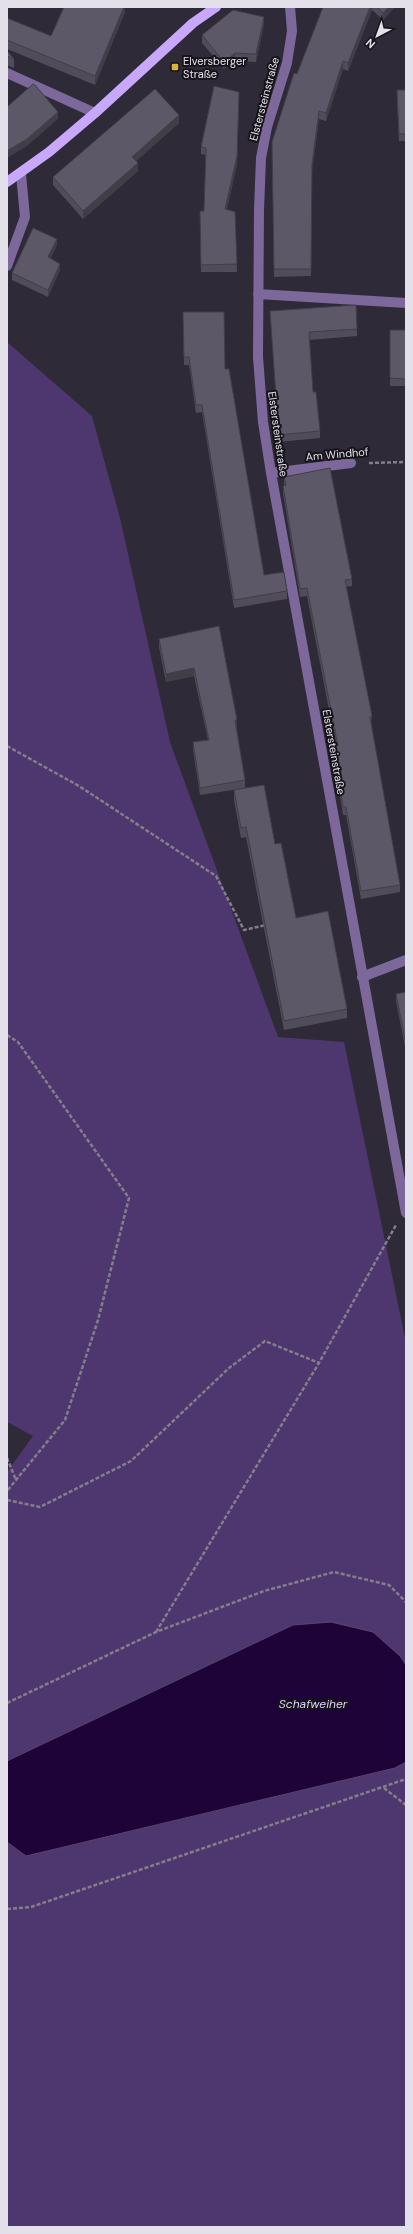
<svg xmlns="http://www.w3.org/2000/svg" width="413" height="2234" font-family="'DM Sans',sans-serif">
<rect width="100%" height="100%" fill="#2f2a38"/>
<path fill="#4e376e" d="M 7,342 L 92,416 L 120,518 L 170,742 L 278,1037 L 344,1042 L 406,1343 L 406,1665 L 400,1656 L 293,1625 L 7,1761 L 7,1472 L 33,1436 L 7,1422 Z
M 406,1762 L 406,2227 L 7,2227 L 7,1842 L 26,1856 L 395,1768 Z"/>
<path fill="#1e0338" stroke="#59456d" d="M 331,1622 L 373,1632 L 400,1656 L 406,1665 L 406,1762 L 395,1768 L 26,1856 L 7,1842 L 7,1761 L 293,1625 Z"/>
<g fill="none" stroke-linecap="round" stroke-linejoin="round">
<path stroke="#837f8a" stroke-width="2.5" stroke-dasharray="4 2" stroke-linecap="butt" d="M 369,463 L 406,462
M 7,746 L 79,786 L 216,876 L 244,930 L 266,925
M 7,1035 L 18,1042 L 129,1198 L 98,1320 L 65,1420 L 7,1491
M 7,1458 L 16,1480
M 7,1500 L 40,1507 L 131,1461 L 229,1368 L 265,1341 L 319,1363
M 156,1632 L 319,1363 L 396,1225
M 7,1703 L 156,1632 L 264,1591 L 334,1572 L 389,1585 L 406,1602
M 384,1788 L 406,1805
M 7,1909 L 31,1907 L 406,1779"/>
<path stroke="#7c689b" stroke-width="10" d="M 290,7 L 292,31 L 287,63 L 267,127 L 261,158 L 259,210 L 258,357 L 263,422 L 271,473 L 406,1213
M 7,73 L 95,113
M 7,266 L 25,217 L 21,174
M 258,294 L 406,303
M 271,473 L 351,463
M 362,977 L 406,960"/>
<path stroke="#c8a8fc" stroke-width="10" d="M 7,182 L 49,152 L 95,113 L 193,23 L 216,7"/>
</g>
<path fill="#504c59" d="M 125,7 L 125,12 L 95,85 L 7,49 L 7,18 L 51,36 Z
M 323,7 L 395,7 L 383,20 L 372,10 L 348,71 L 343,69 L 326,121 L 319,119 L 312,171 L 311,276 L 274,277 L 272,142 L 297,74 Z
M 264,24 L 256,62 L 235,61 L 224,69 L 202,43 L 202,35 Z
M 7,51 L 14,59 L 14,68 L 7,65 Z
M 406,90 L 406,141 L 399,141 L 397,98 Z
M 239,99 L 237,164 L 227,209 L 235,212 L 237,272 L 201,272 L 200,211 L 204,211 L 206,155 L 201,154 L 201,147 Z
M 179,123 L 136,161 L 138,171 L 83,219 L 53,185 L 53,177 Z
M 57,245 L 50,259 L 60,270 L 48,297 L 12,280 L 12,273 Z
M 270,311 L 357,329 L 357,336 L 309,340 L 313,392 L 320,431 L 320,438 L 278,442 L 274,403 L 274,396 L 276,396 Z
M 183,312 L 225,369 L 264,575 L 287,591 L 287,599 L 234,608 L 202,412 L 196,413 L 189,365 L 184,365 Z
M 390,330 L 406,330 L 406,386 L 390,386 Z
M 284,477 L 352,579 L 352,586 L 346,587 L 372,716 L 371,724 L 400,885 L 400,892 L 361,899 L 346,815 L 343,815 L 333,754 L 333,746 L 336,746 L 307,596 L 300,597 L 283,493 L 283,486 L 284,486 Z
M 219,626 L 237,727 L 236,727 L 245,780 L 245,788 L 200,795 L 193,750 L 193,742 L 208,740 L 194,676 L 166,682 L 159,647 L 159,639 Z
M 234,790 L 275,844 L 296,918 L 347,1009 L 347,1018 L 284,1030 L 246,837 L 241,838 L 234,800 Z
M 406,992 L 406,1052 L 396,1001 L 396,994 Z"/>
<path fill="#413e48" d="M 124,7 L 125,7 L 125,12 L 95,85 L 95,76 Z
M 370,7 L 372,7 L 372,10 L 348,71 L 348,63 Z
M 389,7 L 395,7 L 383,20 L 383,13 Z
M 264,17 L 264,24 L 256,62 L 256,54 Z
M 235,53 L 235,61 L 224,69 L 224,62 Z
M 343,61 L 343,69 L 326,121 L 326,113 Z
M 239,99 L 237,164 L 225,217 L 225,209 Z
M 319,111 L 319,119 L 312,171 L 311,276 L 312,164 Z
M 58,112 L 58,119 L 27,146 L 7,158 L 7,151 Z
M 179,115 L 179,123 L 132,165 L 132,157 Z
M 138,163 L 138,171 L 83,219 L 83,211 Z
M 57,239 L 57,245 L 48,264 L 48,257 Z
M 60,264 L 60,270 L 48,297 L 48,290 Z
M 194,668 L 194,676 L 166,682 L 166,674 Z
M 235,720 L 237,720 L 237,727 L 235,728 Z"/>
<path fill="#5d5867" stroke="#413e48" d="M 64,7 L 124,7 L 95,76 L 7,40 L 7,18 L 51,36 Z
M 323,7 L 370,7 L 348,63 L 343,61 L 326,113 L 319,111 L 312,164 L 311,269 L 274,269 L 272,142 L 294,73 L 297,74 Z
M 377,7 L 389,7 L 383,13 Z
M 233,10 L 264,17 L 256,54 L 235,53 L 224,62 L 202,35 Z
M 7,51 L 14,59 L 7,56 Z
M 33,84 L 35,85 L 58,112 L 27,139 L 7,151 L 7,107 Z
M 214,86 L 239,92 L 237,156 L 225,209 L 235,212 L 237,264 L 201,265 L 200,211 L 204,211 L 206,148 L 201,147 Z
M 155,89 L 179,115 L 132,157 L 138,163 L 83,211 L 53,177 Z
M 397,90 L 406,90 L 406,134 L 399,134 Z
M 33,228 L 57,239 L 48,257 L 60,264 L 48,290 L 12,273 Z
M 356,305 L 357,329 L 309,332 L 313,392 L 316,392 L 320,431 L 278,435 L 274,396 L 276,396 L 270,311 Z
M 183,312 L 224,312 L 225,369 L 229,369 L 264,575 L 284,572 L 287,591 L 234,600 L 202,405 L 196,405 L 189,357 L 184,357 Z
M 390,330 L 406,330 L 406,379 L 390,378 Z
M 330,468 L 352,579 L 345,580 L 372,716 L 370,717 L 400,885 L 361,891 L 346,807 L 343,807 L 333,746 L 338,746 L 307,588 L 300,589 L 283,486 L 286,485 L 284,477 Z
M 219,626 L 237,720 L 235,720 L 245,780 L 200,788 L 193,742 L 209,740 L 194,668 L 166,674 L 159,639 Z
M 264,785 L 275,844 L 281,843 L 296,918 L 328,911 L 347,1009 L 284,1021 L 246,827 L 241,828 L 234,790 Z
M 406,992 L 406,1044 L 396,994 Z"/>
<rect fill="#d9b334" stroke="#16141a" stroke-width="1.5" x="171" y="63" width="8" height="8" rx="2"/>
<g text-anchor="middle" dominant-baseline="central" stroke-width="4" stroke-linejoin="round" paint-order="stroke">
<g font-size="11" fill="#e3e0e9" stroke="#16141a" text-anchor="start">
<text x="183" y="61">Elversberger<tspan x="183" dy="13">Straße</tspan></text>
</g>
<g font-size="11" fill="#e3e0e9" stroke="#16141a">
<text transform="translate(264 99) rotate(-75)">Elstersteinstraße</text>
<text transform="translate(278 434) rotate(82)">Elstersteinstraße</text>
<text transform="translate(337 454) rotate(-5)">Am Windhof</text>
<text transform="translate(334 752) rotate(80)">Elstersteinstraße</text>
</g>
<g font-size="12" font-style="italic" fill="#ddcef8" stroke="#16141a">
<text x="313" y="1704">Schafweiher</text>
</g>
</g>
<rect width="413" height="2234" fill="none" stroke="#e3e0e9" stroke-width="16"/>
<g transform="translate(377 36) rotate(221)" stroke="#16141a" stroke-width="3" paint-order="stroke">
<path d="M0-3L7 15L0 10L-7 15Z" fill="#e3e0e9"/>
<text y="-6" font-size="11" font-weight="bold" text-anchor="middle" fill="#e3e0e9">N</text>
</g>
</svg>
